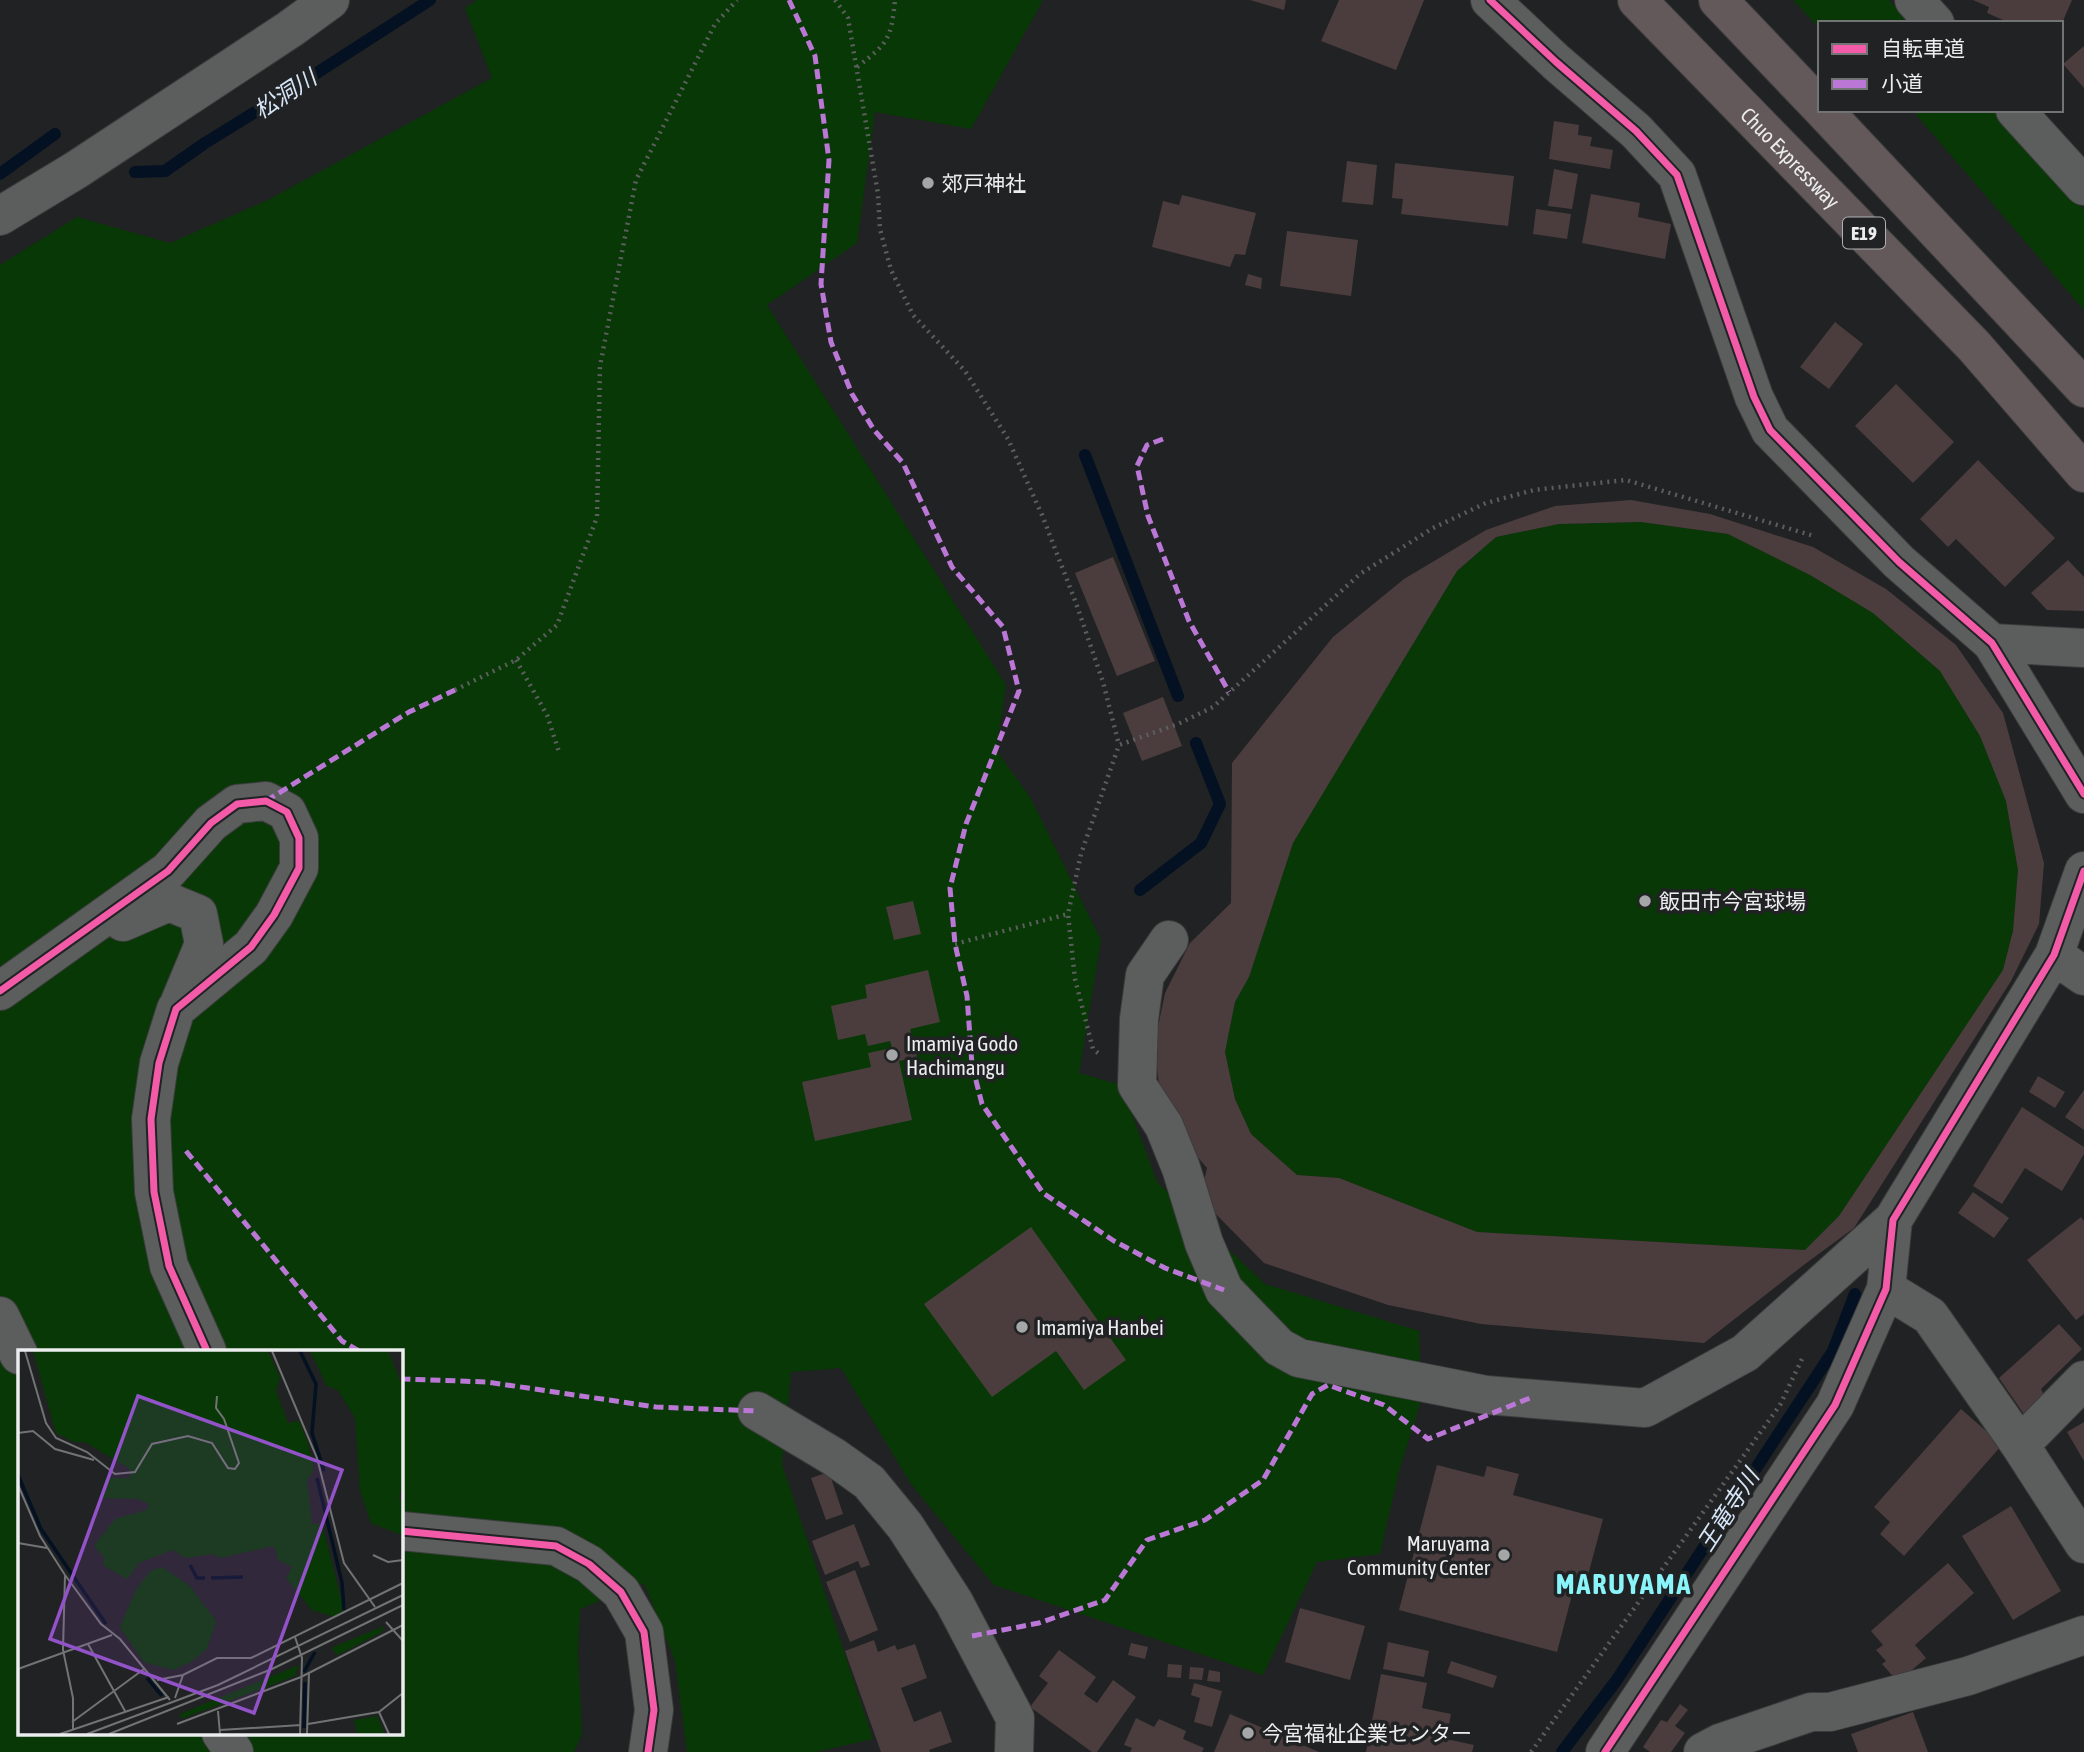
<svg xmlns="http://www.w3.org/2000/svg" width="2084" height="1752" font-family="'Asap Condensed','Noto Sans JP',sans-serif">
<rect width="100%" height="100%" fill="#212223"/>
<path fill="#083805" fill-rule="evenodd" d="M 477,0 L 1043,0 L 971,129 L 875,112 L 857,243 L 767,305 L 1006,685 L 996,750 L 1030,797 L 1101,940 L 1079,1073 L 1121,1085 L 1157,1182 L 1265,1284 L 1419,1331 L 1421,1401 L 1399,1471 L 1380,1554 L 1317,1562 L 1263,1675 L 994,1585 L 911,1484 L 841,1368 L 791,1372 L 782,1464 L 873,1739 L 816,1752 L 687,1752 L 675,1661 L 644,1583 L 580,1609 L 578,1652 L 582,1734 L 574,1752 L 0,1752 L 0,265 L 77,217 L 170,243 L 268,200 L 492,78 L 465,8 ZM 19,1351 L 401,1351 L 401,1733 L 19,1733 Z
M 1793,0 L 1889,0 L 1910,23 L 1820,23 L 1820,29 Z
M 1912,110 L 1992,110 L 2084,210 L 2084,310 Z
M 1641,522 L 1728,534 L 1810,575 L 1873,613 L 1940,671 L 1980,736 L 2006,801 L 2018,870 L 2013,931 L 2003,970 L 1839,1216 L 1805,1250 L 1477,1232 L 1339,1178 L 1297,1175 L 1251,1134 L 1235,1099 L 1225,1052 L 1235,1002 L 1249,977 L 1293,843 L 1457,571 L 1496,537 L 1559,524 Z"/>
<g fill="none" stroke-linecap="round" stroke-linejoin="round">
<path stroke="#031122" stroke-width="12" d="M 135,172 L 165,171 L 205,143 L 278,98 L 430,0
M 0,174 L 55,134
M 1085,455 L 1178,696
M 1140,890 L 1201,843 L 1220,804 L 1196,743
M 1562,1752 L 1616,1681 L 1833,1351 L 1855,1294"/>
</g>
<path fill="#4b3d3e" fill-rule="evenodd" d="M 1250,0 L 1286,0 L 1284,10 Z
M 1339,0 L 1424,0 L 1396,70 L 1321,41 Z
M 1973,0 L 2072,0 L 2062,23 L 2010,23 L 1987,13 L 1989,7 Z
M 2084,46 L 2084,88 L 2063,64 Z
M 1554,121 L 1579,125 L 1578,135 L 1592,137 L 1590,146 L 1613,150 L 1610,169 L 1549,159 Z
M 1347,161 L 1377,165 L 1373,205 L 1342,202 Z
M 1395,163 L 1514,176 L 1508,226 L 1401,214 L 1403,199 L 1392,198 Z
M 1554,169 L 1578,174 L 1572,209 L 1548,206 Z
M 1591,194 L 1640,203 L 1638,217 L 1671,224 L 1665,259 L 1582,243 Z
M 1182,195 L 1256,213 L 1245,255 L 1235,254 L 1230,267 L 1152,247 L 1163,201 L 1179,205 Z
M 1536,209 L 1571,214 L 1567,239 L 1533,234 Z
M 1287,231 L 1358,240 L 1351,296 L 1280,286 Z
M 1248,274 L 1262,278 L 1261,289 L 1245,285 Z
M 1835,322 L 1863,344 L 1829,389 L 1800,367 Z
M 1896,384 L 1954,442 L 1913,483 L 1855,426 Z
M 1978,460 L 2055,538 L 2005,587 L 1956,539 L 1948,547 L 1920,519 Z
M 1631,500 L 1710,514 L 1813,547 L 1886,589 L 1956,645 L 2003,713 L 2044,863 L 2039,924 L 2011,981 L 1854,1228 L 1805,1264 L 1704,1343 L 1481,1324 L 1388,1305 L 1264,1263 L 1200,1198 L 1207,1168 L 1177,1133 L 1161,1099 L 1154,1046 L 1165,993 L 1190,943 L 1231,903 L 1232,763 L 1333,637 L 1404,579 L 1486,530 L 1555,506 ZM 1641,522 L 1728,534 L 1810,575 L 1873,613 L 1940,671 L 1980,736 L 2006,801 L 2018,870 L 2013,931 L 2003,970 L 1839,1216 L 1805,1250 L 1477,1232 L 1339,1178 L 1297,1175 L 1251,1134 L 1235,1099 L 1225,1052 L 1235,1002 L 1249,977 L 1293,843 L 1457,571 L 1496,537 L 1559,524 Z
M 1113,557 L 1155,661 L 1117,676 L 1075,573 Z
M 2068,560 L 2084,577 L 2084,611 L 2047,610 L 2031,593 Z
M 1163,697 L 1182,746 L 1142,761 L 1123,713 Z
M 913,901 L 921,934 L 894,940 L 886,907 Z
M 928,970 L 940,1022 L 910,1029 L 917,1057 L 899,1061 L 912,1120 L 815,1141 L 802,1082 L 871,1067 L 868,1053 L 892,1048 L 890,1041 L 868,1046 L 865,1034 L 838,1040 L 831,1006 L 867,998 L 865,985 Z
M 2038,1076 L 2065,1092 L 2055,1108 L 2029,1092 Z
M 2084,1090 L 2084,1130 L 2065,1117 Z
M 2022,1107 L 2084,1147 L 2084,1154 L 2062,1191 L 2025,1168 L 2002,1204 L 1973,1186 Z
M 1973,1192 L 2009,1218 L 1994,1238 L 1958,1213 Z
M 2081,1217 L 2084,1221 L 2084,1314 L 2076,1320 L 2027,1260 Z
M 1031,1227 L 1126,1360 L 1084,1390 L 1056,1351 L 992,1397 L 924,1304 Z
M 2059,1324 L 2082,1349 L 2041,1389 L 2049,1406 L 2030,1423 L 1999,1378 Z
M 1961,1409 L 2002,1445 L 1904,1556 L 1880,1534 L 1890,1522 L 1874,1507 Z
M 2084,1422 L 2084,1461 L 2067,1432 Z
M 1437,1465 L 1484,1477 L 1487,1466 L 1519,1474 L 1513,1495 L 1603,1519 L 1583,1594 L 1573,1591 L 1557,1652 L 1399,1610 Z
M 829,1472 L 843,1514 L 826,1520 L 811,1478 Z
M 2011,1506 L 2061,1591 L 2013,1620 L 1962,1536 Z
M 854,1524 L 870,1565 L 861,1568 L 858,1561 L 825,1575 L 812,1541 Z
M 1948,1563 L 1974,1593 L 1915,1645 L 1926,1658 L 1898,1682 L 1882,1664 L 1886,1661 L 1876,1650 L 1883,1645 L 1871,1631 Z
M 855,1570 L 878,1630 L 850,1642 L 826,1582 Z
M 1300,1608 L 1365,1626 L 1350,1680 L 1285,1662 Z
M 874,1640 L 878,1652 L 895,1645 L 897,1650 L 915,1644 L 927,1678 L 901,1688 L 914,1722 L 941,1711 L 952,1742 L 929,1750 L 930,1752 L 881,1752 L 845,1651 Z
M 1388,1642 L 1429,1651 L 1424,1677 L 1383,1669 Z
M 1131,1643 L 1148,1647 L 1145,1659 L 1128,1655 Z
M 1059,1650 L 1096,1677 L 1084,1694 L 1097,1703 L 1113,1680 L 1136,1697 L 1097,1752 L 1092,1752 L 1030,1707 L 1048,1683 L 1039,1676 Z
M 1451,1661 L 1497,1676 L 1493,1688 L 1447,1673 Z
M 1168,1664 L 1182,1665 L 1181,1678 L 1167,1677 Z
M 1190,1667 L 1204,1668 L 1202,1680 L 1189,1679 Z
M 1209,1670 L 1220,1672 L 1220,1682 L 1207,1681 Z
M 1381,1674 L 1427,1683 L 1422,1708 L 1451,1714 L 1446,1739 L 1474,1745 L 1472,1752 L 1366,1752 Z
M 1194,1683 L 1222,1691 L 1212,1727 L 1194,1722 L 1200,1698 L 1191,1695 Z
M 1680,1704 L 1688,1710 L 1675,1726 L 1685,1733 L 1671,1752 L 1650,1752 L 1643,1747 L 1661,1720 L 1667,1722 Z
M 1913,1712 L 1928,1752 L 1858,1752 L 1851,1734 Z
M 1230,1714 L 1319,1752 L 1214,1752 Z
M 1136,1718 L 1154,1727 L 1159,1719 L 1186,1731 L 1183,1739 L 1204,1748 L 1202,1752 L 1130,1752 L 1132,1748 L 1124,1745 Z"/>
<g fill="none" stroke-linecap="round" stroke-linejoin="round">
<g stroke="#3c3c3d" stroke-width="40">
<path id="minor" d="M 1490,0 L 1556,62 L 1636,131 L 1677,175 L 1754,397 L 1770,430 L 1899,562 L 1992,643 L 2084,794
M 1914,0 L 1935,23
M 2015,110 L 2084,186
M 0,216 L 76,170 L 290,29 L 330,0
M 1992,643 L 2084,648
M 123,922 L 169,902 L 198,914 L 204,944 L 179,1004
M 1169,940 L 1145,975 L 1139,1019 L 1137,1085 L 1164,1126 L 1181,1168 L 1204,1243 L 1224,1290 L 1279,1347 L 1299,1358 L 1486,1395 L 1645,1408 L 1745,1353 L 1893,1220
M 2054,955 L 2084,976
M 0,991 L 168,871 L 211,823 L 237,804 L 266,801 L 287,812 L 299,838 L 299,868 L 274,915 L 251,947 L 176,1009 L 159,1063 L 151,1119 L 154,1192 L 169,1266 L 207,1351
M 1886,1289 L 1930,1316 L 2020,1445 L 2084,1544
M 0,1316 L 19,1355
M 757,1411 L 834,1457 L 869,1482 L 905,1526 L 954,1602 L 1015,1718 L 1014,1752
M 2020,1445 L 2084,1380
M 401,1531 L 556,1546 L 589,1564 L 621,1592 L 644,1632 L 654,1710 L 648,1752
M 221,1733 L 234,1752
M 1605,1752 L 1835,1405 L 1886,1289 L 1893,1220 L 2054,955 L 2084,871
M 1703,1752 L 1720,1743 L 1811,1712 L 1830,1712 L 1968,1676 L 2084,1635"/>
</g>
<g stroke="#3c3c3d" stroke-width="40">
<g id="highway">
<path id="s1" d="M 1637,0 L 1974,346 L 2084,473"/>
<path d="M 1718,0 L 1820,107"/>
<path d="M 1823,110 L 2084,388"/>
</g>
</g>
<path stroke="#5c5e5e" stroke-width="4.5" stroke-dasharray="2 5" stroke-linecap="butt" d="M 835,0 L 848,18 L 878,194 L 880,229 L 891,270 L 913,315 L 965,371 L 1008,439 L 1042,515 L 1076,603 L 1103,682 L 1119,745
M 857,67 C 888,43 891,40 895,0
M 516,660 L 547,715 L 559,752
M 455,690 L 516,660 L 557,625 L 597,517 L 600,366 L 636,180 L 715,24 L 737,0
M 955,944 L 1068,914
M 1098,1053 L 1093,1049 L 1075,979 L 1068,914 L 1081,854 L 1119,745 L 1178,724 L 1213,707 L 1360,574 L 1433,528 L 1486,503 L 1534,490 L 1626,480 L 1814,536
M 1531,1752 L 1780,1405 L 1802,1359"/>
<use href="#minor" stroke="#5c5e5e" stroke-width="38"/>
<use href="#highway" stroke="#63585a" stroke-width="38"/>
<path stroke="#ba77d6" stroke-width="5" stroke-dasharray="10 5" stroke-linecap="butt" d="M 789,0 L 815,56 L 829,160 L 821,284 L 831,342 L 852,394 L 874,430 L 903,463 L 952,567 L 1003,627 L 1019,691 L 966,824 L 950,888 L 955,944 L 967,996 L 972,1065 L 982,1104 L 1043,1193 L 1114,1241 L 1165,1268 L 1224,1290
M 1163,439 L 1147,445 L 1137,466 L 1148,516 L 1189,621 L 1229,692
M 266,801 L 409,712 L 455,690
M 186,1151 L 342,1341 L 359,1351
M 401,1377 L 404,1379 L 487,1382 L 656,1407 L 757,1411
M 972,1636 L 1039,1623 L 1105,1600 L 1147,1540 L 1205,1520 L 1263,1480 L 1312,1394 L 1328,1385 L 1384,1405 L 1428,1439 L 1530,1398"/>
<g stroke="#202224" stroke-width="11">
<path id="cycleway" d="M 1490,0 L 1556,62 L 1636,131 L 1677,175 L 1754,397 L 1770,430 L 1899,562 L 1992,643 L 2084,794
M 0,991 L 168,871 L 211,823 L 237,804 L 266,801 L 287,812 L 299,838 L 299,868 L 274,915 L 251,947 L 176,1009 L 159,1063 L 151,1119 L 154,1192 L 169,1266 L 207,1351
M 401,1531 L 556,1546 L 589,1564 L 621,1592 L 644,1632 L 654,1710 L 648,1752
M 1605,1752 L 1835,1405 L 1886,1289 L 1893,1220 L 2054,955 L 2084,871"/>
</g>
<use href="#cycleway" stroke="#f35aa7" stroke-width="7"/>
</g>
<g fill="#a5a6a7" stroke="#202224" stroke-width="2.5">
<circle cx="928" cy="183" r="7"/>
<circle cx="1645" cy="901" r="7"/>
<circle cx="892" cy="1055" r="7"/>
<circle cx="1022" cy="1327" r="7"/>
<circle cx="1504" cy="1555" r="7"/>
<circle cx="1248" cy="1733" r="7"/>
</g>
<g text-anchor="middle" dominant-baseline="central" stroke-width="7" stroke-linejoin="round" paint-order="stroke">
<rect fill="#202224" stroke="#afb0b1" stroke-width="2" x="1843" y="217.5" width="42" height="31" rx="5"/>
<g font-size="19" font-weight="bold" fill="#ecedee">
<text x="1864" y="233">E19</text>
</g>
<g font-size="21" fill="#ecedee" stroke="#202224">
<text stroke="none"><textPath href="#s1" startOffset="220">Chuo Expressway</textPath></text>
</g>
<g font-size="21" fill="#ecedee" stroke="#202224" text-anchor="start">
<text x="942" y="183">郊戸神社</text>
<text x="1659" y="901">飯田市今宮球場</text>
<text x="906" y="1043">Imamiya Godo<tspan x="906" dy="24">Hachimangu</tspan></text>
<text x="1036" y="1327">Imamiya Hanbei</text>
<text x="1490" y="1543" text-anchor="end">Maruyama<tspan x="1490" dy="24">Community Center</tspan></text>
<text x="1262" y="1733">今宮福祉企業センター</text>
</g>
<g font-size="23" font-style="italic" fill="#d6e6f8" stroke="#202224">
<text transform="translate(285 94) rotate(-33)">松洞川</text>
<text transform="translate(1728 1510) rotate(-57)">王竜寺川</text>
</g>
<g font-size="28" font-weight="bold" letter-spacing="2" fill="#89f5fa" stroke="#202224">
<text x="1624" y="1584">MARUYAMA</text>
</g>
</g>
<g transform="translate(18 1350)">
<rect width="385" height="385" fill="#212223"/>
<path d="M 15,1 L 250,1 L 262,27 L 258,41 L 270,73 L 281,71 L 290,93 L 296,120 L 289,130 L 294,174 L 304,174 L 326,260 L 317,267 L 294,260 L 268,228 L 274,217 L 260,210 L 256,196 L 202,208 L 195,204 L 168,208 L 154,200 L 121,213 L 109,229 L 85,215 L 86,207 L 76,196 L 97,169 L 129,160 L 131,154 L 120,149 L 85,148 L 87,128 L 112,128 L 112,119 L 67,92 L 55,92 L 38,83 ZM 292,1 L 370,1 L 385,37 L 385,131 L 381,148 L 385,152 L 385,182 L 381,184 L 353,173 L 342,140 L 337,68 L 320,40 L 309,36 ZM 144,217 L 171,235 L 198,271 L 189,299 L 173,312 L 155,320 L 126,312 L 102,277 L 118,240 L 132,221 ZM 366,276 L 364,282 L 320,305 L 313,298 ZM 281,315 L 277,326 L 163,369 L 162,364 ZM 359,366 L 367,384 L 339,384 L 336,370 Z" fill="#083805"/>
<path fill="none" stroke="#031122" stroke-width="3.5" d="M 282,1 L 298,34 L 294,83 L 306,121M 0,125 L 23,179 L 88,274M 299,128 L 324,233 L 326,260M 172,215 L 179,228 L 187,228M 193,228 L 225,227M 286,322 L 297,302M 129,328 L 144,346M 286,378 L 287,332"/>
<path fill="none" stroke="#727374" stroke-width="2" d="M 7,1 L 28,73 L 38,88 L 69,102 L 97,124 L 117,122 L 134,94 L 170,86 L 194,93 L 210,118 L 217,119 L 221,113 L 206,69 L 198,58 L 199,46M 254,1 L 299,108 L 326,213 L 357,257M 0,83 L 15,81 L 37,99 L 76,110M 0,135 L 22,186 L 47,225 L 83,274 L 102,289 L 152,350M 0,193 L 29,198M 355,205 L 370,212 L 385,210M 47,225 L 45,300 L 55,348 L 55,380M 368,272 L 385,291M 277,287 L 284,308 L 282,384M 70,294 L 107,361M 0,319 L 94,285M 139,330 L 165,325 L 199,308 L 233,308 L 385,233M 157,348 L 165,325M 200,361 L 202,384M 361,362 L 371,384M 54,372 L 126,319M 159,374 L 283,327 L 385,275M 290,374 L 361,362 L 385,343M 202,380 L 283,375M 42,384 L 151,347M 69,384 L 200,335 L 385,245M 91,384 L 254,319 L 385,255M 289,384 L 291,322"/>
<path fill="#9253c8" fill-opacity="0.15" stroke="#9253c8" stroke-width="3.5" d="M 120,46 L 324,120 L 236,363 L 32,289 Z"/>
<rect width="385" height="385" fill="none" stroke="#ecedee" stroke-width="3.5"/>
</g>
<rect x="1818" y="21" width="245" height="91" fill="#202224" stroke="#727375" stroke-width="2"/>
<rect x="1832" y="44" width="35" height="10" fill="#f35aa7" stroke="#727375" stroke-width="2"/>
<text x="1881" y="56" font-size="21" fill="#ecedee">自転車道</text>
<rect x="1832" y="79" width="35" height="10" fill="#ba77d6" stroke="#727375" stroke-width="2"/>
<text x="1881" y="91" font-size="21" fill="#ecedee">小道</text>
</svg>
